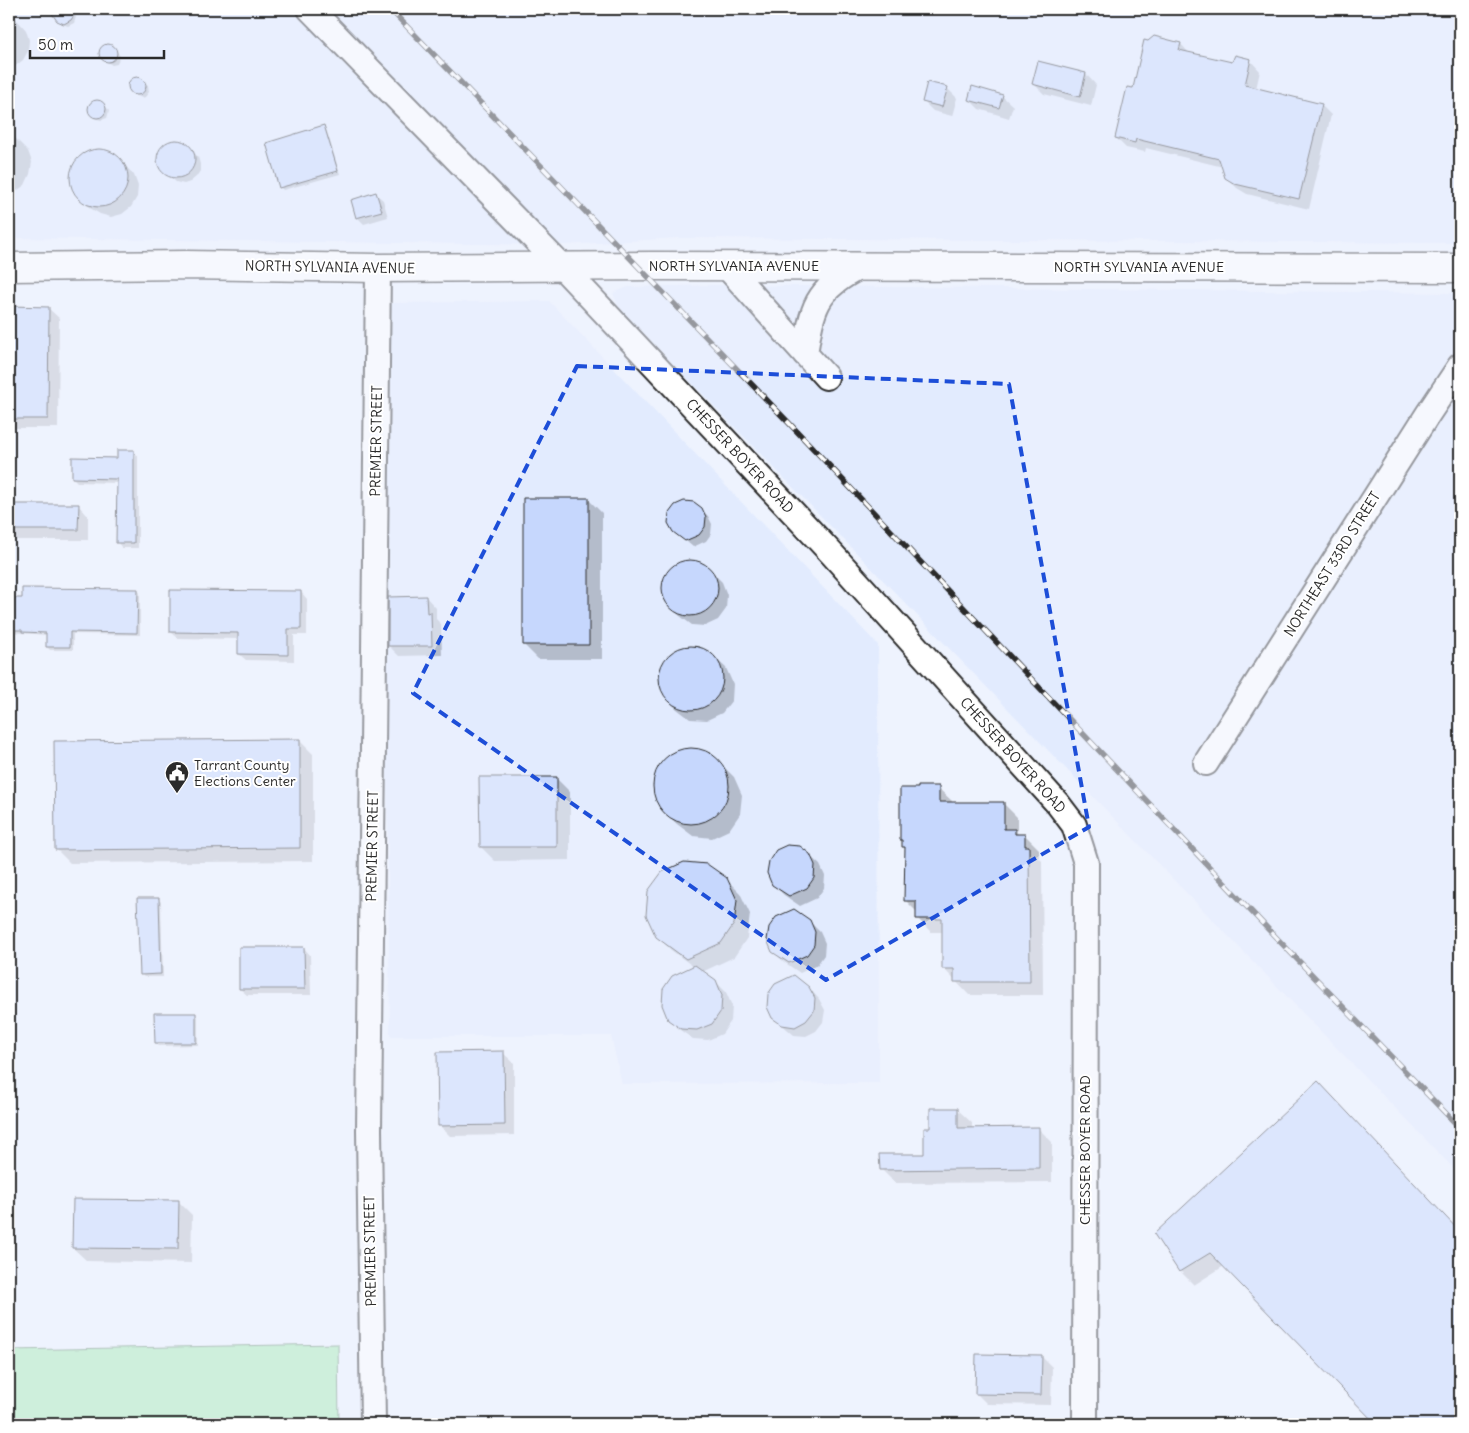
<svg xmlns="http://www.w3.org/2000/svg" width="1469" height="1433" font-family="Delius,sans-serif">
<rect width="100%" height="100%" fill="#eef3fe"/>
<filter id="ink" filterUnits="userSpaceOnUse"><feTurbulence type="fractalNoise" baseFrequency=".02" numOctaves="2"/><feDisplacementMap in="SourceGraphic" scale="10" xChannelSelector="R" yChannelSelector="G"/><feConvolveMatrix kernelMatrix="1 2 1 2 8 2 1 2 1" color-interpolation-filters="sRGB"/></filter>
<g filter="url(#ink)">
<path fill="#e2ebfe" d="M 9,9 L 1460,9 L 1460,243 L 678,238 L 565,245 L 9,238 Z
M 718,285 L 1460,293 L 1460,1175 L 619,308 L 613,293 L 628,287 Z
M 549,301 L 878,645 L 879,1083 L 622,1084 L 611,1036 L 390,1036 L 382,303 Z"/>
<path fill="#a6eab4" stroke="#688a70" d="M 338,1344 L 339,1424 L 9,1424 L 9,1350 Z"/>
<path fill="#0003" d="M 58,9 L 70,9 L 76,17 L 74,23 L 68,26 L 62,24 L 58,20 Z
M 9,11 L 26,30 L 29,40 L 28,51 L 23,60 L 14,67 L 9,68 Z
M 1181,44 L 1190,54 L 1233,64 L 1250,60 L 1260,71 L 1256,89 L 1321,105 L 1331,115 L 1309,209 L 1247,194 L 1237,188 L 1226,177 L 1223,167 L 1146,148 L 1145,152 L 1126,148 L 1116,138 L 1134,89 Z
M 107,45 L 113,47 L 120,56 L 117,64 L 112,65 L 102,59 L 100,53 L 102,48 Z
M 1039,62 L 1086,74 L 1096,85 L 1091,106 L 1044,94 L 1034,84 Z
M 139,78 L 148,85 L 149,92 L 145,97 L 142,98 L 135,95 L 129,86 L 132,79 Z
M 947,88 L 957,98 L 952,116 L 933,111 L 923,101 Z
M 1002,96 L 1013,106 L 1009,118 L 979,109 L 969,99 Z
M 95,101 L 102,102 L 109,111 L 107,118 L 101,120 L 94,118 L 89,109 L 90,103 Z
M 324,126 L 326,129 L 340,174 L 283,190 L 281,188 Z
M 9,132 L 28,151 L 32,162 L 30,174 L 25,185 L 15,192 L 9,193 Z
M 173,141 L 180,141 L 186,144 L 198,157 L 200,164 L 200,171 L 196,177 L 190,182 L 184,184 L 176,182 L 163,171 L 159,165 L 159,153 L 167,143 Z
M 94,151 L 105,151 L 116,156 L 134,175 L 138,186 L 137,197 L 131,207 L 122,214 L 111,217 L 100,214 L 90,208 L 79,197 L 73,187 L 72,178 L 73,169 L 78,160 L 85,154 Z
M 376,194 L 383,200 L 388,217 L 364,224 L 358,218 Z
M 9,308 L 48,308 L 59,318 L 58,428 L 9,428 Z
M 134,452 L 138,456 L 138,548 L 122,548 L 118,543 L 118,483 L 77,482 L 73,478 Z
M 588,499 L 602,513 L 602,659 L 538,659 L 524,645 Z
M 9,505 L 78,505 L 88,516 L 88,540 L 9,540 Z
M 701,509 L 708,516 L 712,524 L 711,534 L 706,541 L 693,547 L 674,531 Z
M 685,561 L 699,563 L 711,571 L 722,582 L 727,595 L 726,609 L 718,620 L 705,626 L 692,625 L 680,616 L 669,606 L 663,593 L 665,579 L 673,567 Z
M 138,590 L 140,593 L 140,635 L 73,634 L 73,650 L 50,650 L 47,647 L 47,635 L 9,632 L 9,599 Z
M 301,592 L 307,599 L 307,635 L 294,635 L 294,661 L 246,660 L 239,654 L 239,639 L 178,638 L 171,632 Z
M 426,597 L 436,608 L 436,619 L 441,624 L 442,655 L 399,656 L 389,646 Z
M 685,646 L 702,648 L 715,658 L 726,668 L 733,684 L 732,700 L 722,713 L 707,720 L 690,719 L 677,709 L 666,698 L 659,683 L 661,667 L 670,653 Z
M 299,740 L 313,754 L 313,861 L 70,863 L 57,850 Z
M 685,750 L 704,751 L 720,763 L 734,777 L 742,795 L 740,814 L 729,830 L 712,838 L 693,836 L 677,824 L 662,810 L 654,793 L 656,773 L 667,757 Z
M 556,778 L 570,792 L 570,860 L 495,861 L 481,847 Z
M 938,788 L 952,801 L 952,804 L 1003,803 L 1017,817 L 1017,833 L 1019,835 L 1025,835 L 1039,849 L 1039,858 L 1042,861 L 1043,995 L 969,995 L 943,968 L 943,932 L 931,932 L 917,918 L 917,912 L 905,900 L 906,849 L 903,847 Z
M 809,855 L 820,865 L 825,876 L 824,888 L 817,898 L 800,906 L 784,895 L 773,884 Z
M 726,879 L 740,893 L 750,914 L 747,938 L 734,957 L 702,972 L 715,981 L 726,992 L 732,1006 L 731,1021 L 722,1034 L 708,1040 L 693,1039 L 680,1030 L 669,1019 L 694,967 L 671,950 L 657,936 Z
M 158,899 L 161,902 L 163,977 L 144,977 L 141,974 Z
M 809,921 L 820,932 L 825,943 L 824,955 L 817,965 L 800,973 L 784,962 L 773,951 Z
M 304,948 L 310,955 L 311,995 L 247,995 L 240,989 Z
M 809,988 L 819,999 L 825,1010 L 823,1022 L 816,1031 L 806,1036 L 794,1035 L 773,1017 Z
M 195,1014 L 198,1017 L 198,1045 L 159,1046 L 156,1043 Z
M 503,1053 L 514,1063 L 514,1135 L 450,1136 L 440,1126 Z
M 1332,1097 L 1460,1233 L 1460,1424 L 1378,1424 L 1224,1266 L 1194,1285 L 1180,1271 Z
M 958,1110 L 972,1123 L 972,1129 L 1038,1128 L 1052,1142 L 1052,1182 L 895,1183 L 881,1169 L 925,1155 L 932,1129 Z
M 178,1201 L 192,1215 L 191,1263 L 87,1261 L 73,1248 Z
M 1041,1356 L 1052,1367 L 1051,1405 L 987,1404 L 977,1394 Z"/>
<path fill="#c6d7fd" stroke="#2b2b2b" d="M 49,9 L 78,9 L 71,20 L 64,24 L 57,21 Z
M 1154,36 L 1181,43 L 1179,50 L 1232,62 L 1235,55 L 1251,59 L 1245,85 L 1322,104 L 1299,199 L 1235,184 L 1225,178 L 1219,159 L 1136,139 L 1135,143 L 1115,138 L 1127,87 L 1133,88 L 1144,40 L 1148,41 Z
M99 53a9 9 0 1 1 18 0a9 9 0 1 1-18 0Z
M 1038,61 L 1086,73 L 1080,97 L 1032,84 Z
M128 86a9 9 0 1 1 18 0a9 9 0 1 1-18 0Z
M 927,82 L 948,87 L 942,107 L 922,102 Z
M 972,86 L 1003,95 L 999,108 L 968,100 Z
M88 109a9 9 0 1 1 18 0a9 9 0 1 1-18 0Z
M 324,125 L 338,171 L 279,188 L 266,143 Z
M157 159a19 19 0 1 1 38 0a19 19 0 1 1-38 0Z
M70 178a29 29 0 1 1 58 0a29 29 0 1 1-58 0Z
M 376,192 L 382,211 L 356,218 L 351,200 Z
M 9,306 L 49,307 L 48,419 L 9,419 Z
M 117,450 L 134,450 L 134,543 L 116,543 L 117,479 L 72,478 L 72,457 L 117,458 Z
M 523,498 L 589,498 L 589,645 L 523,645 Z
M 684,501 L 694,502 L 702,508 L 706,517 L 705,527 L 699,535 L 685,541 L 673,532 L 668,523 L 669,513 L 675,505 Z
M 9,504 L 79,504 L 78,530 L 9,530 Z
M662 588a28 28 0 1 1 56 0a28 28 0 1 1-56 0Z
M 22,588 L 138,589 L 137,633 L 70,632 L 70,647 L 46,647 L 46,633 L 22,632 L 22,630 L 9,630 L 9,598 L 22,598 Z
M 170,590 L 301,591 L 301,629 L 288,629 L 288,655 L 238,654 L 238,633 L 170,632 Z
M 426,596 L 427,613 L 431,612 L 432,646 L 388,646 L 388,597 Z
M659 678a32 32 0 1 1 64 0a32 32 0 1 1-64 0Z
M 300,739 L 300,848 L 55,850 L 54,741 Z
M653 786a38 38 0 1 1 76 0a38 38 0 1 1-76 0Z
M 479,777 L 557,777 L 557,847 L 480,847 Z
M 918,786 L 939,786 L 939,802 L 1004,802 L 1004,829 L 1015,829 L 1015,834 L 1025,834 L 1025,846 L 1029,846 L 1030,982 L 954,982 L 954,969 L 942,969 L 942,919 L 916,919 L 916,901 L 904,901 L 905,847 L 902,847 L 902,840 L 900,840 L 900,788 L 918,788 Z
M 787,845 L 800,846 L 810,854 L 815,865 L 814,878 L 807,888 L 789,896 L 772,885 L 767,873 L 769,861 L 776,850 Z
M 684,862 L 707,864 L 727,878 L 737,900 L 734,924 L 721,943 L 686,959 L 656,937 L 646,915 L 648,891 L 662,872 Z
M 137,898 L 159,898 L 161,974 L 140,975 Z
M 794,909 L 810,920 L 815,932 L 814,945 L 807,955 L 789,963 L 772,952 L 767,940 L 769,927 L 776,917 Z
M 239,947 L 304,947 L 305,989 L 239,989 Z
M 695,965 L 716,980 L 722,995 L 721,1011 L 712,1024 L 697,1030 L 681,1029 L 668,1020 L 662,1005 L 663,989 L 672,976 Z
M 794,975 L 809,987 L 815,998 L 814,1011 L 806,1021 L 795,1027 L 782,1025 L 772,1018 L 767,1007 L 768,994 L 775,984 Z
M 154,1013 L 196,1013 L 196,1043 L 155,1043 Z
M 504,1051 L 505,1125 L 438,1126 L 437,1052 Z
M 1318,1081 L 1460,1232 L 1460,1424 L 1376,1424 L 1210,1253 L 1179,1272 L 1154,1234 Z
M 930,1108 L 958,1108 L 958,1128 L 1039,1127 L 1039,1168 L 880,1170 L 879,1154 L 924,1154 L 924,1128 L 930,1128 Z
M 73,1199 L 179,1200 L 178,1249 L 72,1248 Z
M 976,1354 L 1042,1355 L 1041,1395 L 975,1394 Z"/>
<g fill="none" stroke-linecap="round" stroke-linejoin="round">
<g stroke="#2b2b2b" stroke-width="28">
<path id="minor" d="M 310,9 L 563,268 L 833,555 L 1058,804 L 1074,825 L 1086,863 L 1085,1424
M 727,267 L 826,377
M 805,354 C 812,309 815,289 860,267
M 1206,763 L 1428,414 L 1460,366
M 373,1424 L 369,1130 L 378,268"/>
</g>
<g stroke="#2b2b2b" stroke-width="31">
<path id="major" d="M 9,267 L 187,265 L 378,268 L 653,266 L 1460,268"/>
</g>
<use href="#minor" stroke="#fff" stroke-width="24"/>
<use href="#major" stroke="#fff" stroke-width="28"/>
<g stroke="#2b2b2b" stroke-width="5.5">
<path id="rail" d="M 390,9 L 789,423 L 1267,928 L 1460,1128"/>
</g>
<use href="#rail" stroke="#fff" stroke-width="4" stroke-dasharray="11" stroke-linecap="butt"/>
</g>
</g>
<path d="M0 0H1469V1433H0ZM 577,366 L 1009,384 L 1089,827 L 826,980 L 413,693 Z" fill="#eef3fe" fill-opacity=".55" fill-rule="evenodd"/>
<path fill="none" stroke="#1d4ed8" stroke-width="4" stroke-dasharray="10 6" stroke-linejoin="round" d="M 577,366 L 1009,384 L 1089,827 L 826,980 L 413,693 Z"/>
<defs>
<g id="civic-pin" transform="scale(1.25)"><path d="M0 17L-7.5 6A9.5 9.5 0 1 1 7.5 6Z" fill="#2b2b2b" stroke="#fff"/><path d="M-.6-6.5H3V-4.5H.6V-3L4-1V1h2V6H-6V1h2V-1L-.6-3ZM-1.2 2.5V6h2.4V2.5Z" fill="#fff"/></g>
</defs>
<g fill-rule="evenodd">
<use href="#civic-pin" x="177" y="773"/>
</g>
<g text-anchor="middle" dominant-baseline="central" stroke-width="4" stroke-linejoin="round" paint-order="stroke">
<g font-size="14" fill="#2b2b2b" stroke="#fff">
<text x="734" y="266">NORTH SYLVANIA AVENUE</text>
<text transform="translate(330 267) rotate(1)">NORTH SYLVANIA AVENUE</text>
<text x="1139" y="267">NORTH SYLVANIA AVENUE</text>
<text transform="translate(376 441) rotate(-89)">PREMIER STREET</text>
<text transform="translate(740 456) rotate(47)">CHESSER BOYER ROAD</text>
<text transform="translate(1332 564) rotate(-58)">NORTHEAST 33RD STREET</text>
<text transform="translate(1013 755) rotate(48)">CHESSER BOYER ROAD</text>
<text transform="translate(372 846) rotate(-89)">PREMIER STREET</text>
<text transform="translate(1085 1150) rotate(-90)">CHESSER BOYER ROAD</text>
<text transform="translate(370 1251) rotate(-91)">PREMIER STREET</text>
</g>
<g font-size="14" fill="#2b2b2b" stroke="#fff" text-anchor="start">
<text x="194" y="765">Tarrant County<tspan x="194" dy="16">Elections Center</tspan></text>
</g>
</g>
<rect width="1469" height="1433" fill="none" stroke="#fff" stroke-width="30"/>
<rect x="15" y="15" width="1439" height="1403" fill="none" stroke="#2b2b2b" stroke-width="2" filter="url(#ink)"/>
<path d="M30 50v8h134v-8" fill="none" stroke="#2b2b2b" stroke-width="2.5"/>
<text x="38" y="50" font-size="15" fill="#2b2b2b" stroke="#ffffff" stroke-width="4" paint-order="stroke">50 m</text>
</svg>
